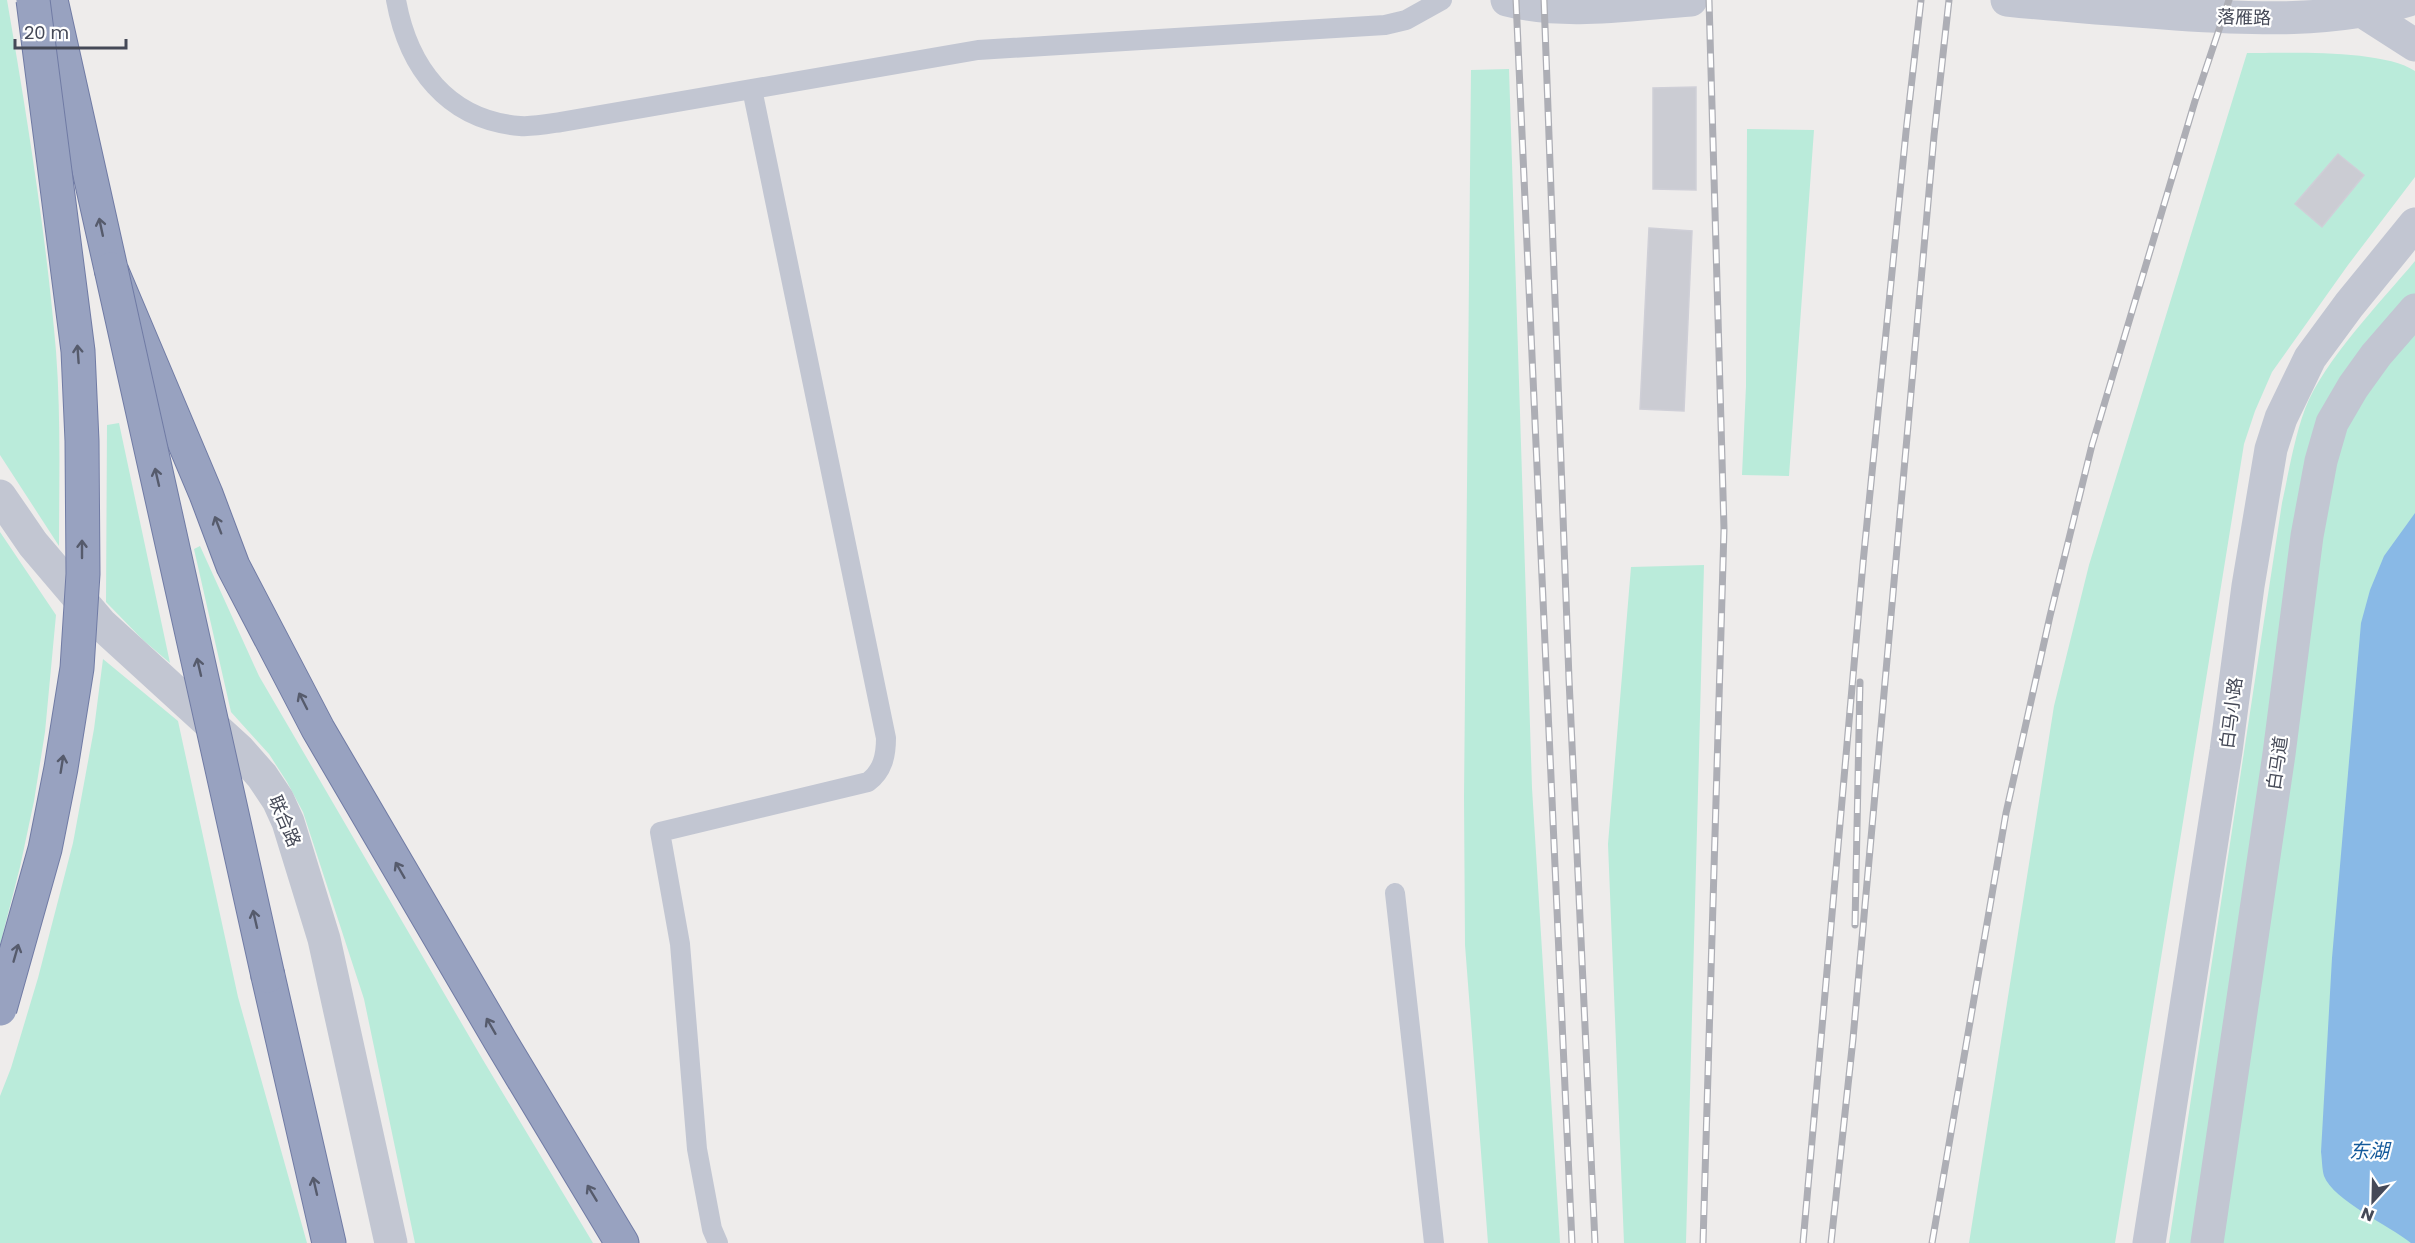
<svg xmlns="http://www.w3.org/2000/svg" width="2415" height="1243" font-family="Poppins,'Noto Sans SC',sans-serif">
<rect width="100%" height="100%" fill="#eeeceb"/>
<path fill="#baebda" d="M 0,0 L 7,0 C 27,117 46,233 56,351 C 61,416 59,481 59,546 L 0,455 Z
M 2247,53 C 2288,53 2382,49 2415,71 L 2415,177 L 2348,265 L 2272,372 L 2255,411 L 2244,444 L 2115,1243 L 1969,1243 L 2054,706 L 2089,565 Z
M 1509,69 L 1532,788 L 1560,1243 L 1488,1243 L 1465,945 L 1464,797 L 1471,70 Z
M 1747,129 L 1814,130 L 1789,476 L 1742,475 L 1746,386 Z
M 2415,261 L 2415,1243 L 2169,1243 L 2282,503 C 2289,471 2294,439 2305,409 C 2324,360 2381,302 2415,261 Z
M 119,423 L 170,663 L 143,640 L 106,602 L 107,425 Z
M 0,532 L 56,615 L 45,732 L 34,801 L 20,867 L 0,945 Z
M 200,546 L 259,676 L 483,1060 L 593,1243 L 415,1243 L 364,999 L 303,812 L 287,782 L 269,754 L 231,712 L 194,549 Z
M 1704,565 L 1686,1243 L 1624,1243 L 1608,844 L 1631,567 Z
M 103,659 L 178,721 L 238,997 L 307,1243 L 0,1243 L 0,1096 L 11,1068 L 38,978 L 73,843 L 94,729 Z"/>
<path fill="#89b9e6" d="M 2415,513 L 2415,1243 L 2411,1243 C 2390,1226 2333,1200 2324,1176 C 2322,1169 2322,1159 2321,1152 L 2332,958 L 2361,623 L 2370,590 L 2384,556 Z"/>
<path fill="#cbccd3" stroke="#cfcfd7" stroke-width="1.5" d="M 1696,87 L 1696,190 L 1653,189 L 1653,88 Z
M 2338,154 L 2364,175 L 2322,227 L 2295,204 Z
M 1649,228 L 1692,231 L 1684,411 L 1640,409 Z"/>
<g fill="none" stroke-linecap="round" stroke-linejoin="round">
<g stroke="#707ba4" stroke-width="35">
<path id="trunk" d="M 51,0 L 111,269 L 206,494 L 233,566 L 318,729 L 501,1042 L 622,1243
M 268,976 L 329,1243"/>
</g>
<path stroke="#c2c6d2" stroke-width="20" d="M 396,0 C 408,67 447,120 520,126 C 533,127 548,124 561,122 L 978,50 L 1385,25 L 1406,20 L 1442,0
M 1395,893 L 1434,1243
M 718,1243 L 712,1229 L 697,1149 L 680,944 L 660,832 L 868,782 C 883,771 886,755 886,738 L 752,89"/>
<path stroke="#c2c6d2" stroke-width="33" d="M 0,496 L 33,544 L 101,624 L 239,750 L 262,776 L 278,800 L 288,822 L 324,939 L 391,1243
M 2207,1243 L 2279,754 L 2307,536 L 2321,461 L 2332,423 L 2353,387 L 2376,355 L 2415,310"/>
<path stroke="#c2c6d2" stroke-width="33" d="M 1507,0 C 1566,15 1631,4 1691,0
M 2007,0 C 2064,6 2120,10 2176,14 C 2253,19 2334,23 2409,0
M 2362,11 L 2415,45
M 2149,1243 L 2226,751 L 2248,586 L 2271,449 L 2281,418 L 2310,358 L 2349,305 L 2415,224"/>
<use href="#trunk" stroke="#98a2c0" stroke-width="33"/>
<g stroke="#adaeb5" stroke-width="7">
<path id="rail" d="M 1516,0 L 1572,1243
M 1544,0 L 1569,679 L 1595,1243
M 1855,925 L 1860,682
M 1703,1243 L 1724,529 L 1709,0
M 1803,1243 L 1863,563 L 1906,132 L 1921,0
M 1831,1243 L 1853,1039 L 1934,136 L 1949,0
M 1932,1243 L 2006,813 L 2050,616 L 2092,445 L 2195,101 L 2229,0"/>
</g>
<use href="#rail" stroke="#fff" stroke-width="4.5" stroke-dasharray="14" stroke-linecap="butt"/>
<g stroke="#707ba4" stroke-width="35" stroke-linecap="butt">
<path id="trunk-bridge" d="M 111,269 L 268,976
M 0,1009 L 45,849 L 61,768 L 77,668 L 83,574 L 82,441 L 78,351 L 33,0"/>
</g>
<use href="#trunk-bridge" stroke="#98a2c0" stroke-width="33"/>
</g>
<defs><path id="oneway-shaft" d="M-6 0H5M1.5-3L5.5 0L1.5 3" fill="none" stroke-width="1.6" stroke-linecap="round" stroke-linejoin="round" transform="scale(1.5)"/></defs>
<g stroke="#565b6c">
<use href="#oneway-shaft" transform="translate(101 227) rotate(-102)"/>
<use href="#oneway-shaft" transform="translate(78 354) rotate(-94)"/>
<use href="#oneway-shaft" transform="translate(157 477) rotate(-103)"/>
<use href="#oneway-shaft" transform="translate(218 525) rotate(-111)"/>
<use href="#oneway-shaft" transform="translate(82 549) rotate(-90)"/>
<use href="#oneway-shaft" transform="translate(199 667) rotate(-103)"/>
<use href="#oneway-shaft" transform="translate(303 701) rotate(-117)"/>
<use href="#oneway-shaft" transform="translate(62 764) rotate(-81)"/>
<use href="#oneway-shaft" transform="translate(400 870) rotate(-120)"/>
<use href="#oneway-shaft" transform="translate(255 919) rotate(-103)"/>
<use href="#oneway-shaft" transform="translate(16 953) rotate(-74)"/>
<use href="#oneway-shaft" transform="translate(491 1026) rotate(-120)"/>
<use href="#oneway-shaft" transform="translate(315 1186) rotate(-103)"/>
<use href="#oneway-shaft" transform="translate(592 1193) rotate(-121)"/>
</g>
<g text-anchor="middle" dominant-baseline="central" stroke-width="4.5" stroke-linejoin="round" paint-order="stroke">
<g font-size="18" fill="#454957" stroke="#fff">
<text transform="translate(2244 17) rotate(1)">落雁路</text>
<text transform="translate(2231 713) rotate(-83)">白马小路</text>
<text transform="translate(2277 763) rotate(-82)">白马道</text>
<text transform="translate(285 821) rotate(67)">联合路</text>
</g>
<g font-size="20" font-style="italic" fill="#145a9b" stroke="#fff">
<text x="2369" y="1151">东湖</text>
</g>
</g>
<g transform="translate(2373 1201) rotate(202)" stroke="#ffffff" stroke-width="4.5" paint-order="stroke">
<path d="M0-4.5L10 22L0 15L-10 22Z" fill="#454957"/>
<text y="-9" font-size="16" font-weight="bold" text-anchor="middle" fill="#454957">N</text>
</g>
<path d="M15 39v9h111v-9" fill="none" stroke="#454957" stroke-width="3"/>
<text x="24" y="39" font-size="18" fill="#454957" stroke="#ffffff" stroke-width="4.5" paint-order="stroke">20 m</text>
</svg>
